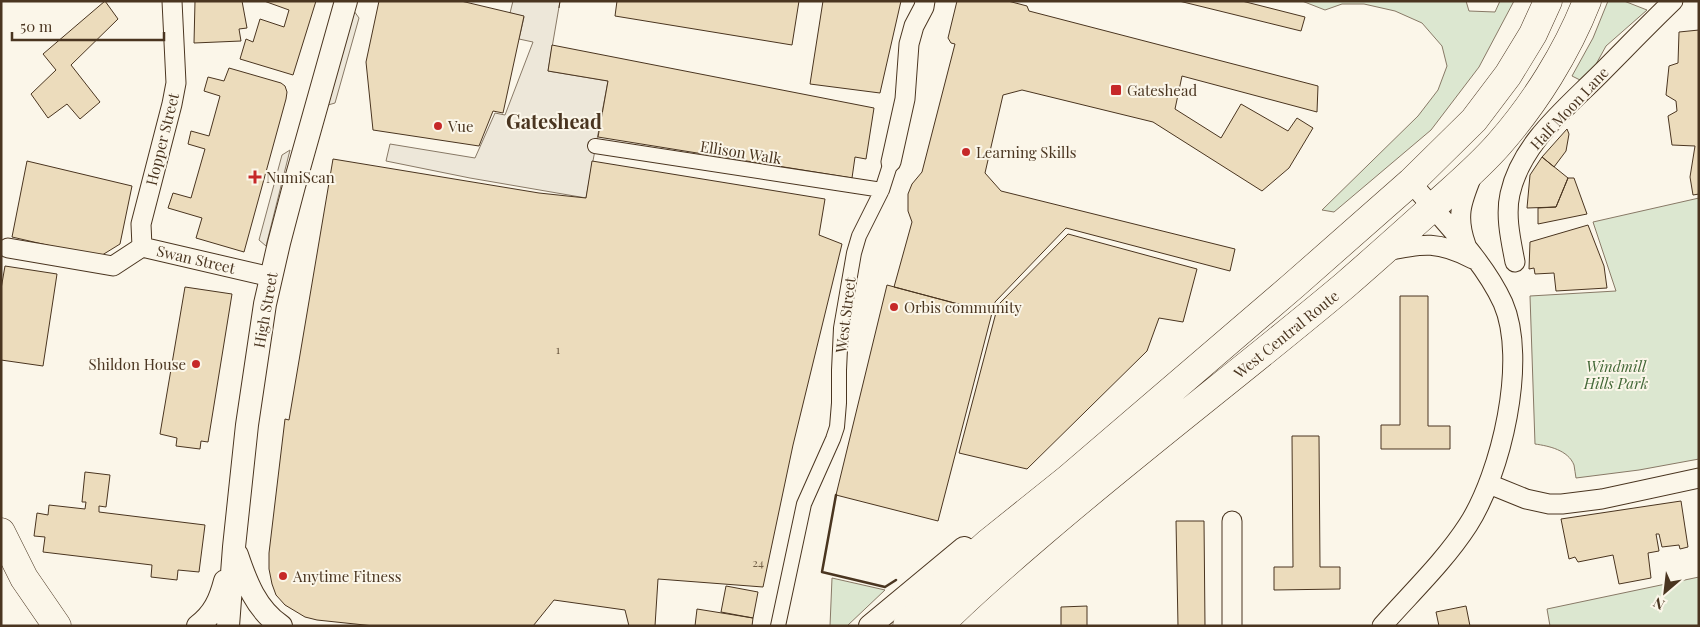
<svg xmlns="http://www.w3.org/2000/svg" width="1700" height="627" font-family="'Playfair Display',serif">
<rect width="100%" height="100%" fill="#fbf6e9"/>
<path fill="#dce7d0" stroke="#887966" d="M 1302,1 L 1466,1 L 1469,11 L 1495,12 L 1500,1 L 1514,1 L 1479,67 L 1431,130 L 1334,212 L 1322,210 L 1418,116 L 1438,90 L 1447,66 L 1442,46 L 1422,23 L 1395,11 L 1364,4 L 1342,4 L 1325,10 Z
M 1608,1 L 1624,1 L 1647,10 L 1606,46 L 1595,66 L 1580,80 L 1572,76 L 1593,38 Z
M 1699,198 L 1699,459 L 1639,470 L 1576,478 C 1575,474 1575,469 1574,465 C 1568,450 1549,446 1535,444 L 1530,296 L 1616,291 L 1593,222 Z
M 1699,577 L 1699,626 L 1550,626 L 1547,609 Z
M 832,578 L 885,590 L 847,626 L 830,626 Z"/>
<path fill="#ede7d9" stroke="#887966" d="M 513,1 L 560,1 L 548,71 L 608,81 L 586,198 L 470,178 L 386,161 L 390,144 L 475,158 L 495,113 L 505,115 L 533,42 L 519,39 L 524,17 L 510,13 Z
M 354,11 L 359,18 L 335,103 L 328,105 Z
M 290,150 L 266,246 L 259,240 L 282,155 Z"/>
<path fill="#ecdcbc" stroke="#4a3520" d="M 105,1 L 118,19 L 71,65 L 100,102 L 80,119 L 67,104 L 48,118 L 31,94 L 56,70 L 43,54 Z
M 195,1 L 242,1 L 247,28 L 239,29 L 241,41 L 194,43 Z
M 264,1 L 316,1 L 293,75 L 240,59 L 246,39 L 253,42 L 260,19 L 284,27 L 289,10 Z
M 379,1 L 461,1 L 524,16 L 503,113 L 493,111 L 479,146 L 373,130 L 366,62 Z
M 617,1 L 799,1 L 792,45 L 615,16 Z
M 823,1 L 901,1 L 880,93 L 810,84 Z
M 957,1 L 1008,1 L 1027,6 L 1029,11 L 1318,86 L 1317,112 L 1182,76 L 1175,109 L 1221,138 L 1241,104 L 1288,131 L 1297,118 L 1313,128 L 1289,168 L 1262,191 L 1153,122 L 1022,90 L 1003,95 L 985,173 L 1001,191 L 1235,249 L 1230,271 L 1066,228 L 995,302 L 992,313 L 894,287 L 912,222 L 908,211 L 908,194 L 912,184 L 922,172 L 955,44 L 951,43 L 948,38 Z
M 1179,1 L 1242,1 L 1305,17 L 1301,31 Z
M 1699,30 L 1699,194 L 1693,195 L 1690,177 L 1695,146 L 1672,145 L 1668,116 L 1677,111 L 1676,101 L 1666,95 L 1669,66 L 1678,63 L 1679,32 Z
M 552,45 L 874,108 L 866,159 L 855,157 L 852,178 L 598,137 L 608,81 L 548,71 Z
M 229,68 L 281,83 L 285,86 L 287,92 L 286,99 L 244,252 L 196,238 L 202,218 L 168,208 L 173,193 L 191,198 L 205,149 L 188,144 L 191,131 L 209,136 L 220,96 L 204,91 L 208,77 L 224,81 Z
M 1567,129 L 1569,134 L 1566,151 L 1554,167 L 1542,157 Z
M 1542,157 L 1568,178 L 1556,207 L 1527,208 L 1530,175 Z
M 333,159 L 539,193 L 586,198 L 592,161 L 825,199 L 819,235 L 842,244 L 793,445 L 763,587 L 658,579 L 655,626 L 629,626 L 625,610 L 554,600 L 533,626 L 374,626 L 317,620 L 305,617 L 285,605 L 276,595 L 272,584 L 269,569 L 269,553 L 285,419 L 289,420 Z
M 27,161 L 132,186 L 120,244 L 99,257 L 12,237 Z
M 1568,178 L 1574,178 L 1587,214 L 1538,224 L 1538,208 L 1556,207 Z
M 1588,225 L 1604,266 L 1607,288 L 1556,291 L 1554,273 L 1535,274 L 1534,268 L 1529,269 L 1530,242 Z
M 1068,234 L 1197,269 L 1183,322 L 1159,318 L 1147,351 L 1027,469 L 959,453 L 998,305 Z
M 5,266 L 57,274 L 43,366 L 1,360 L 1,289 Z
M 887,285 L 992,313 L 938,521 L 836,495 Z
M 185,287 L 232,294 L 208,442 L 201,441 L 200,449 L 176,446 L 177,438 L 160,434 Z
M 1400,296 L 1428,296 L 1428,426 L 1450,426 L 1450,449 L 1381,449 L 1381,425 L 1400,425 Z
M 1292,436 L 1319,436 L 1320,567 L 1340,567 L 1340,589 L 1274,590 L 1274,567 L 1293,567 Z
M 85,472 L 110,475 L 106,507 L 99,506 L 99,512 L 205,525 L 199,572 L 178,570 L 177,580 L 151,577 L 152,565 L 43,552 L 45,537 L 34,536 L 37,513 L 48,515 L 49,505 L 85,509 L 86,502 L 82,502 Z
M 1681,501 L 1688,547 L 1680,549 L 1679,545 L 1662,547 L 1659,534 L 1656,534 L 1659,551 L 1648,553 L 1651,578 L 1619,584 L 1613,555 L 1578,562 L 1575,557 L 1569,559 L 1561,519 Z
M 1176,521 L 1204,521 L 1205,626 L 1178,626 Z
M 726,586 L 758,592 L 753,618 L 721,612 Z
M 1087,606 L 1087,626 L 1061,626 L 1061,607 Z
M 1466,606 L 1470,626 L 1439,626 L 1436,612 Z
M 697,609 L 753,618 L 752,626 L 695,626 Z"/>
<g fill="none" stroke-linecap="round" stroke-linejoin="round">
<g stroke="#4a3520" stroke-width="16">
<path id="pedestrian" d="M 595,146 L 882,190
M 778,626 L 804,504 L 833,439 L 837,427 L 839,403 L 839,370 L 841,328 L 854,253 L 859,236 L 882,190 L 891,162"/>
</g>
<g stroke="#4a3520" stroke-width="21">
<path id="minor" d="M 891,162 L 905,99 L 909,44 L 914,26 L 924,7 L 925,1
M 1466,245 C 1456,217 1461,203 1472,176
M 142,247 L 141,224 L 172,104 L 176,83 L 172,1
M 8,248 L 113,266 L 142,247 L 271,277
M 1386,251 C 1423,243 1439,241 1473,259
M 1515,262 C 1511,241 1505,216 1510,194 C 1521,144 1565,109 1600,74 C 1624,50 1648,25 1673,1
M 1489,484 L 1526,499 L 1549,504 L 1562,504 L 1602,499 L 1699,478
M 1232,626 L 1232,521
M 1382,626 C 1411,593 1444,562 1468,525 C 1501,474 1528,360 1503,303 C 1483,259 1441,219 1411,182"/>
</g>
<g stroke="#4a3520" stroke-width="24">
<path id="tertiary" d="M 237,555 C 246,582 256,609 281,626
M 198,626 C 214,614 220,600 225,581
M 228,626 L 234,547 L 247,425 L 265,304 L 279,243 L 294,186 L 346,1
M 870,626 L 964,548"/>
</g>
<g stroke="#4a3520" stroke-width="29">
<path id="trunk" d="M 1,532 L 24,578 L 57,626
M 907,626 L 949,578 L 988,543 L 1069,478 L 1294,285 L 1411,182 L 1474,120 L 1508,75 L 1533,34 L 1548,1
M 939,626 C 972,592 1008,562 1044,531 C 1142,447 1245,369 1344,286 C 1374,260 1403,234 1433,207 C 1455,187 1479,167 1499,144 C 1535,103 1567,52 1587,1"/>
</g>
<use href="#pedestrian" stroke="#fbf6e9" stroke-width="14"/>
<use href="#minor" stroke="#fbf6e9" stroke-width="19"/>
<use href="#tertiary" stroke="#fbf6e9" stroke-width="22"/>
<use href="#trunk" stroke="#fbf6e9" stroke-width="28"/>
<path stroke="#4a3520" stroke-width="1" stroke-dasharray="6 2.5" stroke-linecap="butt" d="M 559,8 L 560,1"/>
<path stroke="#4a3520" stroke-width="2.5" d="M 836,495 L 822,572 L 885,587 L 896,580"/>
</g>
<g fill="#c62828" stroke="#fbf6e9" stroke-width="2">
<rect x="1110" y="84" width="12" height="12" rx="2.5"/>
<circle cx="438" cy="126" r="5"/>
<circle cx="966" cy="152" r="5"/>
<path d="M252.5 169.5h5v5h5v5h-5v5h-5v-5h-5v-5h5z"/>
<circle cx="894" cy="307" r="5"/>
<circle cx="196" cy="364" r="5"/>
<circle cx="283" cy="576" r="5"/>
</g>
<g text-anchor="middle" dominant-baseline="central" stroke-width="4" stroke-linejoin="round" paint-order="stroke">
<g font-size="12" fill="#725f47">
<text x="558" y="349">1</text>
<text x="758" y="562">24</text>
</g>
<g font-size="15" fill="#4a3520" stroke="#fbf6e9" text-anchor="start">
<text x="1127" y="90">Gateshead</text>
<text x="448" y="126">Vue</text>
<text x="976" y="152">Learning Skills</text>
<text x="266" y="177">NumiScan</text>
<text x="904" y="307">Orbis community</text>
<text x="186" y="364" text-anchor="end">Shildon House</text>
<text x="293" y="576">Anytime Fitness</text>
</g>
<g font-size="15" fill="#4a3520" stroke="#fbf6e9">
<text transform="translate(1569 108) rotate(-47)">Half Moon Lane</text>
<text transform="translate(162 139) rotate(-76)">Hopper Street</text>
<text transform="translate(741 152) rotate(9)">Ellison Walk</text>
<text transform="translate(196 259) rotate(13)">Swan Street</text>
<text transform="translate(265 310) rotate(-80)">High Street</text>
<text transform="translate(845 315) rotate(-83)">West Street</text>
<text transform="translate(1286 334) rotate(-39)">West Central Route</text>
</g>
<g font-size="15" font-style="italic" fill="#436837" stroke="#fbf6e9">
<text x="1616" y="366">Windmill<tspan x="1616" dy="17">Hills Park</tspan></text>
</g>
<g font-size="20" font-weight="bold" fill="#4a3520" stroke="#fbf6e9">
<text x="554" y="120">Gateshead</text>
</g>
</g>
<rect width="1700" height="627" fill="none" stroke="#4a3520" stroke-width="5"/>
<g transform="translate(1665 592) rotate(208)" stroke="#fbf6e9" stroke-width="4" paint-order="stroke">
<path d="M0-4L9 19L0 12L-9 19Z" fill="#4a3520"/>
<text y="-8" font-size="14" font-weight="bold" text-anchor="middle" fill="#4a3520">N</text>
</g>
<path d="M12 32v8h152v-8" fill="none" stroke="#4a3520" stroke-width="2.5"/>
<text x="20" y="32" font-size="15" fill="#4a3520" stroke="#fbf6e9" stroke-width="4" paint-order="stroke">50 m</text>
</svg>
